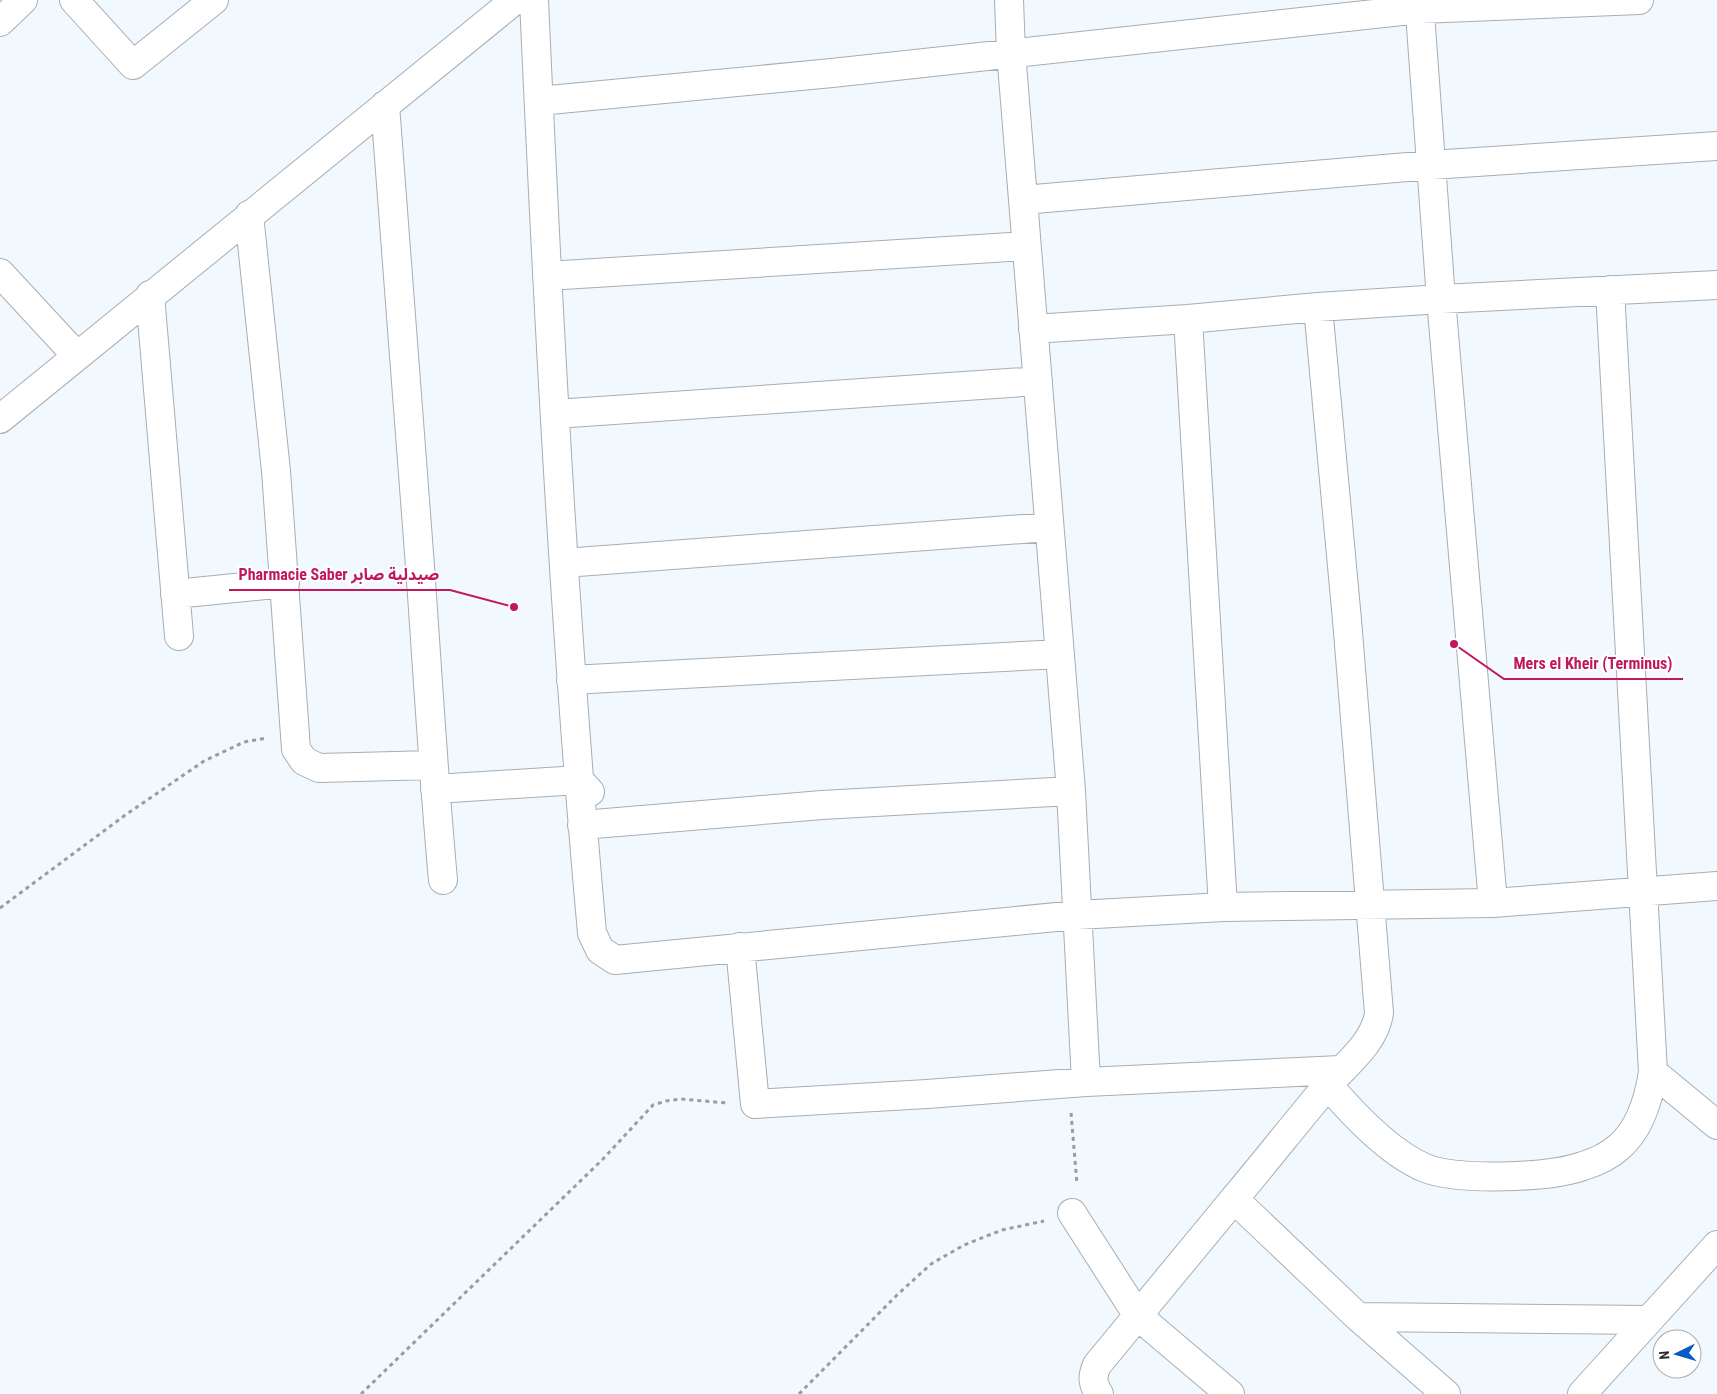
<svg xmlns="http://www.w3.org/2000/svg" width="1717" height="1394" font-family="'Roboto Condensed','Noto Sans Arabic',sans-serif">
<rect width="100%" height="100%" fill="#f1f8fe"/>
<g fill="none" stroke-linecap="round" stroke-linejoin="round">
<g stroke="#a6aeb5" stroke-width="30">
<path id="street" d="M 74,0 L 133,65 L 214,0
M 534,0 C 548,311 564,623 592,933 L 600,950 L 615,960 L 1077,915 L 1223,907 L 1493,903 L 1717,886
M 1009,0 L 1011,52 L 1071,791 L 1086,1082
M 1419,0 L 1441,299 L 1493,903
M 0,22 L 23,0
M 539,101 L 832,73 L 1420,9 L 1639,0
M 385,105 C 395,254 408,403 419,553 C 427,662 433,771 443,880
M 1023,200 L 1431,165 L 1717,146
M 249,215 L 276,471 L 296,749 L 304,761 L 319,768 L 433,765
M 0,273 L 76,355
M 547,276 L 1026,246
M 150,295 L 179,636
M 1318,307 L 1347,620 L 1379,1013 C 1375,1043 1345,1065 1326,1087 C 1295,1124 1265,1162 1234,1199 L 1358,1317 L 1446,1394
M 1188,319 L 1223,907
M 1033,329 L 1188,319 L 1318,307 L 1441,299 L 1717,285
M 555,414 L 1038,381
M 0,419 L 515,0
M 564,563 L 1049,527
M 175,594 L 285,583
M 571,680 L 1060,654
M 435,789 L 579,780 L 590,792
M 582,825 L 822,805 L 1071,791
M 740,947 L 755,1104 L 927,1094 L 1086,1082 L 1341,1070
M 1653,1072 L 1717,1125
M 1328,1085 C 1353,1114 1389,1153 1425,1168 C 1458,1181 1549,1178 1583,1166 C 1596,1162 1609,1156 1619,1147 C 1640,1129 1649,1098 1653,1072 L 1610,290
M 1072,1213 L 1138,1316 L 1230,1394
M 1358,1317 L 1649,1320 L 1717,1245
M 1099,1394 C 1092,1383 1092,1376 1097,1365 L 1234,1199
M 1582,1394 L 1649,1320"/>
</g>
<path stroke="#979da1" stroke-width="3" stroke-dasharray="4 4" stroke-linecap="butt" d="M 0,908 L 124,816 L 204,761 L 244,742 L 267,738
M 1071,1113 L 1077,1184
M 361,1394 L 603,1159 L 653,1105 L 666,1101 L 681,1099 L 727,1103
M 799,1394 L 897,1295 L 931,1264 L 964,1245 L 1002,1230 L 1044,1221"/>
<use href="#street" stroke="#fff" stroke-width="28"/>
</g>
<path fill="none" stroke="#c2185b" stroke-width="2" d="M514 607L450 590H229M1454 644L1504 679H1683"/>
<g fill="#c2185b" stroke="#fff" stroke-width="2">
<circle cx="514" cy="607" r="5"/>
<circle cx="1454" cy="644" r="5"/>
</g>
<g font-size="16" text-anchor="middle" font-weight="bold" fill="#c2185b" stroke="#fff" stroke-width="4" stroke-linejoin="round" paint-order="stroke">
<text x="339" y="580">Pharmacie Saber صيدلية صابر</text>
<text x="1593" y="669">Mers el Kheir (Terminus)</text>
</g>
<g transform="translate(1677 1354) rotate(265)"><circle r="24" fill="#ffffff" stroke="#aaabac"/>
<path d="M0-4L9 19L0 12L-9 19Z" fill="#065ac3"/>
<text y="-8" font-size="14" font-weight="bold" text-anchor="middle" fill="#2a2d30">N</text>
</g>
</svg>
